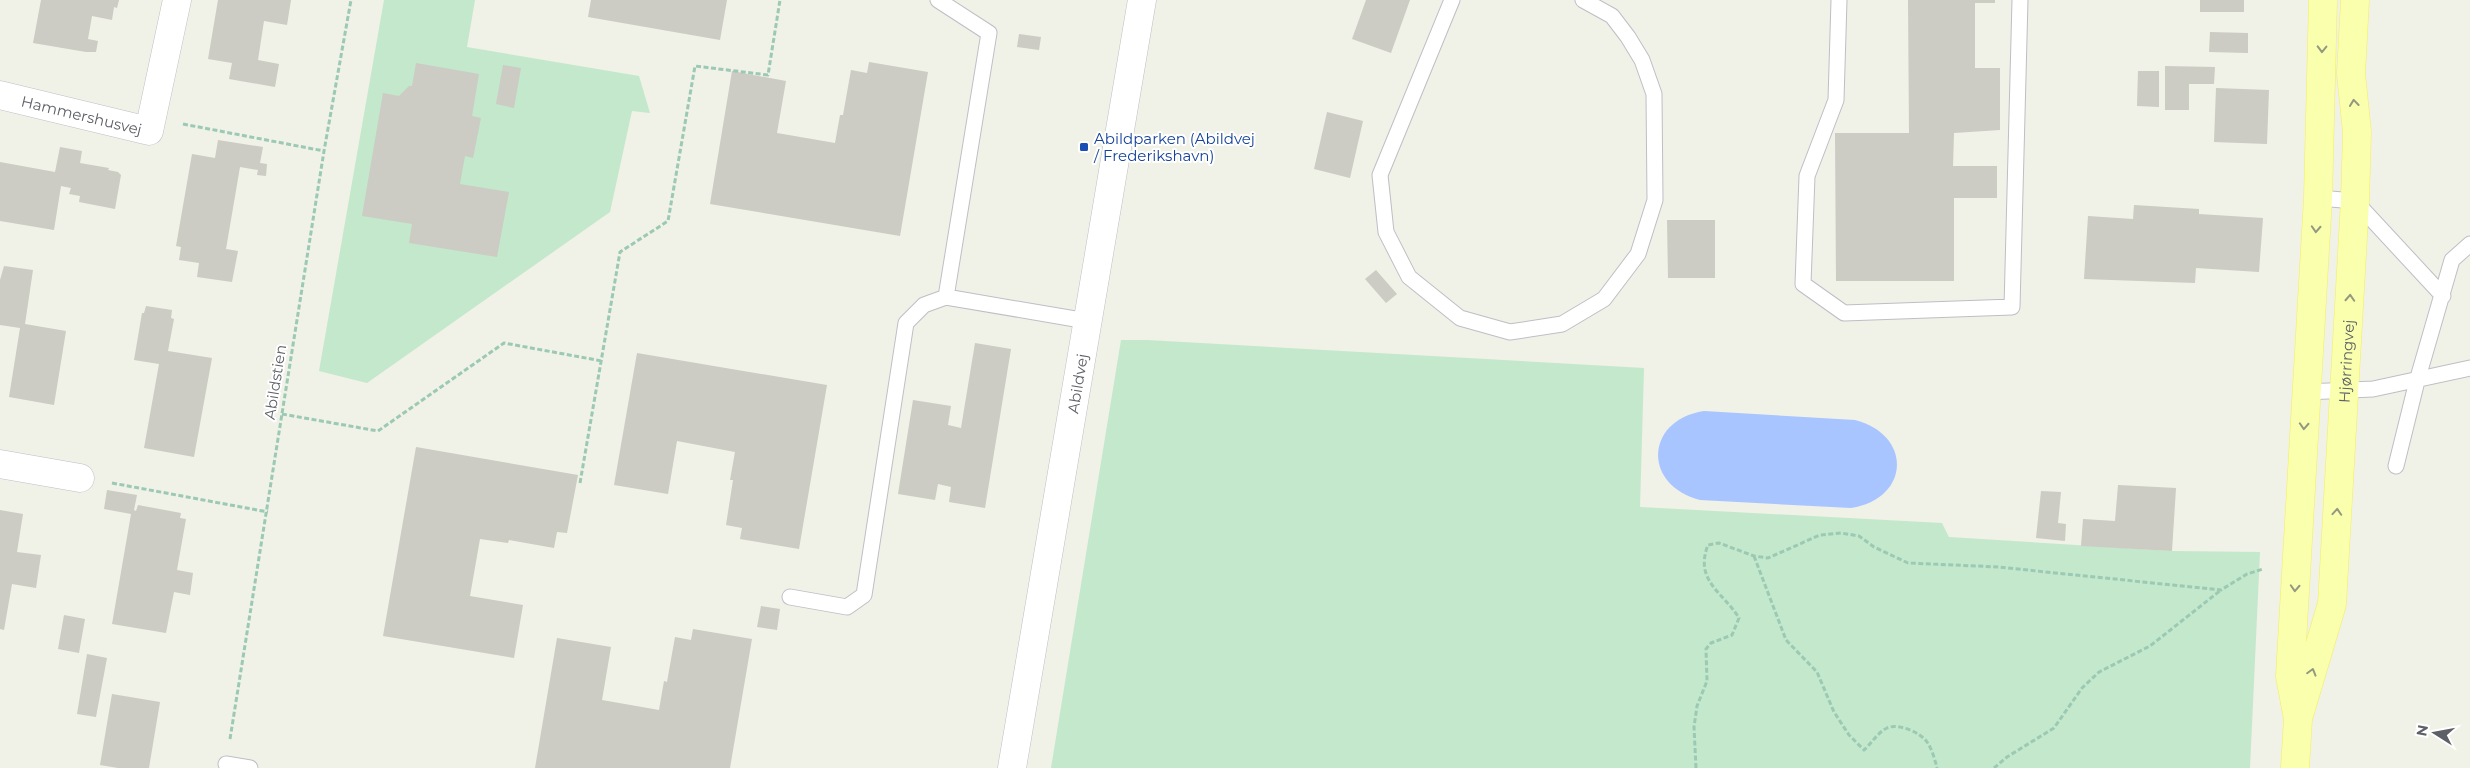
<svg xmlns="http://www.w3.org/2000/svg" width="2470" height="768" font-family="Montserrat,sans-serif">
<rect width="100%" height="100%" fill="#f0f1e7"/>
<path fill="#c3e8cc" d="M 384,0 L 475,0 L 467,47 L 639,76 L 650,113 L 632,111 L 610,212 L 367,383 L 319,371 Z
M 1121,340 L 1147,340 L 1644,368 L 1640,507 L 1942,523 L 1949,537 L 2172,551 L 2260,552 L 2250,768 L 1051,768 Z"/>
<path fill="#a8c5ff" d="M 1704,411 L 1855,420 C 1913,435 1910,499 1851,508 L 1700,500 C 1642,485 1645,420 1704,411 Z"/>
<path fill="#cccbc4" d="M 41,0 L 119,0 L 117,8 L 114,7 L 112,20 L 92,16 L 88,39 L 98,41 L 96,52 L 86,52 L 33,43 Z
M 218,0 L 291,0 L 287,25 L 264,21 L 258,60 L 279,64 L 275,87 L 229,79 L 232,63 L 208,59 Z
M 591,0 L 727,0 L 720,40 L 588,17 Z
M 1366,0 L 1410,0 L 1391,53 L 1352,39 Z
M 1908,0 L 1995,0 L 1995,3 L 1975,3 L 1975,68 L 2000,68 L 2000,130 L 1954,133 L 1953,166 L 1997,166 L 1997,198 L 1954,198 L 1954,281 L 1836,281 L 1835,133 L 1909,133 Z
M 2200,0 L 2244,0 L 2244,12 L 2200,12 Z
M 2210,32 L 2248,33 L 2248,53 L 2209,52 Z
M 1019,34 L 1041,37 L 1039,50 L 1017,47 Z
M 869,62 L 928,72 L 900,236 L 710,204 L 732,71 L 786,81 L 777,133 L 835,143 L 840,115 L 843,115 L 851,70 L 867,73 Z
M 416,63 L 479,74 L 472,116 L 481,118 L 473,158 L 465,156 L 460,184 L 509,192 L 497,257 L 409,243 L 412,224 L 362,216 L 383,93 L 399,96 L 409,86 L 412,86 Z
M 503,65 L 521,68 L 514,108 L 496,104 Z
M 2165,66 L 2215,67 L 2214,84 L 2189,84 L 2189,110 L 2165,110 Z
M 2138,71 L 2159,71 L 2159,107 L 2137,106 Z
M 2216,88 L 2269,90 L 2267,144 L 2214,142 Z
M 1327,112 L 1363,121 L 1350,178 L 1314,169 Z
M 218,140 L 263,147 L 260,163 L 267,164 L 266,176 L 257,175 L 258,170 L 240,167 L 226,249 L 238,251 L 232,282 L 197,277 L 199,263 L 179,260 L 181,247 L 176,246 L 192,154 L 215,158 Z
M 60,147 L 82,151 L 80,163 L 109,168 L 108,170 L 118,172 L 121,175 L 115,209 L 79,202 L 80,196 L 69,194 L 71,188 L 61,186 L 54,230 L 0,221 L 0,162 L 55,172 Z
M 2134,205 L 2199,209 L 2199,214 L 2263,218 L 2259,272 L 2196,268 L 2195,283 L 2084,279 L 2088,216 L 2133,219 Z
M 1667,220 L 1715,220 L 1715,278 L 1668,278 Z
M 4,266 L 33,270 L 25,324 L 66,331 L 54,405 L 9,397 L 20,328 L 0,325 L 0,280 Z
M 1376,270 L 1397,294 L 1386,303 L 1365,279 Z
M 146,306 L 172,310 L 171,318 L 174,319 L 168,351 L 212,358 L 194,457 L 144,448 L 159,364 L 134,360 L 142,313 L 144,313 Z
M 975,343 L 1011,349 L 985,508 L 949,502 L 951,487 L 938,484 L 935,500 L 898,494 L 913,400 L 951,406 L 948,425 L 961,428 Z
M 637,353 L 827,385 L 799,549 L 740,539 L 742,528 L 726,525 L 733,480 L 730,480 L 735,452 L 677,441 L 668,494 L 614,485 Z
M 416,447 L 578,475 L 567,533 L 557,532 L 554,548 L 509,540 L 508,543 L 480,539 L 470,596 L 523,605 L 514,658 L 383,636 Z
M 2118,485 L 2176,488 L 2172,551 L 2081,546 L 2083,519 L 2115,521 Z
M 107,490 L 137,495 L 134,510 L 136,511 L 138,505 L 181,513 L 180,518 L 186,519 L 177,570 L 193,573 L 190,595 L 174,592 L 166,633 L 112,624 L 131,514 L 104,509 Z
M 2041,491 L 2061,492 L 2058,523 L 2066,524 L 2065,541 L 2036,538 Z
M 0,510 L 23,514 L 17,552 L 41,555 L 36,588 L 12,584 L 4,630 L 0,629 Z
M 761,606 L 780,609 L 777,630 L 757,627 Z
M 64,615 L 85,619 L 79,653 L 58,649 Z
M 693,629 L 752,639 L 730,768 L 535,768 L 557,638 L 611,647 L 602,700 L 659,710 L 664,681 L 667,682 L 675,637 L 691,640 Z
M 87,654 L 107,658 L 96,717 L 77,714 Z
M 112,694 L 160,702 L 149,768 L 118,768 L 100,765 Z"/>
<g fill="none" stroke-linecap="round" stroke-linejoin="round">
<g stroke="#bebfc5" stroke-width="17">
<path id="service" d="M 938,0 L 989,33 L 946,297
M 1452,0 L 1380,175 L 1386,232 L 1409,277 L 1460,318 L 1510,332 L 1562,324 L 1604,299 L 1638,254 L 1655,200 L 1654,94 L 1642,60 L 1628,37 L 1612,16 L 1583,0
M 1839,0 L 1836,100 L 1807,176 L 1803,284 L 1844,313 L 2012,307 L 2020,0
M 2318,198 L 2355,201 L 2443,296
M 2306,392 L 2373,389 L 2470,368
M 2396,466 L 2417,381 L 2452,260 L 2470,244
M 790,597 L 847,607 L 864,595 L 906,323 L 924,305 L 946,297 L 1087,321
M 226,764 L 250,768"/>
</g>
<g stroke="#bebfc5" stroke-width="29">
<g id="minor">
<path id="s1" d="M 0,95 L 149,131 L 177,0"/>
<path d="M 0,464 L 80,478"/>
</g>
</g>
<g stroke="#bebfc5" stroke-width="29">
<g id="tertiary">
<path id="s2" d="M 1012,768 L 1142,0"/>
</g>
</g>
<g stroke="#f5ee5c" stroke-width="29">
<g id="primary">
<path id="s3" d="M 2299,715 L 2332,604 L 2355,201 L 2357,132 L 2351,74 L 2355,0"/>
<path d="M 2295,768 L 2298,719 L 2290,676 L 2318,198 L 2323,0"/>
</g>
</g>
<path stroke="#9cc9b4" stroke-width="3" stroke-dasharray="5 2.5" stroke-linecap="butt" d="M 183,124 L 324,151
M 282,414 L 378,431 L 504,343 L 602,361
M 112,483 L 268,512
M 580,483 L 620,252 L 668,221 L 695,66 L 768,75 L 780,0
M 1754,556 L 1786,640 L 1817,672 L 1834,712 L 1849,735 L 1864,750 C 1872,743 1877,733 1887,728 C 1898,723 1920,732 1927,742 C 1932,749 1935,760 1937,768
M 230,739 L 324,151 L 351,0
M 1696,768 L 1694,727 L 1697,706 L 1707,681 L 1706,649 L 1711,643 L 1732,635 L 1739,618 C 1723,592 1694,581 1708,545 L 1719,543 L 1754,556 L 1768,558 L 1820,535 L 1841,533 L 1859,536 L 1874,547 L 1908,563 L 1998,567 L 2221,590 L 2247,574 L 2263,569
M 1994,768 L 2007,757 L 2054,728 L 2082,688 L 2099,672 L 2150,646 L 2221,590"/>
<use href="#service" stroke="#fff" stroke-width="15"/>
<use href="#minor" stroke="#fff" stroke-width="28"/>
<use href="#tertiary" stroke="#fff" stroke-width="28"/>
<use href="#primary" stroke="#f9ffad" stroke-width="28"/>
</g>
<defs><path id="oneway-chevron" d="M-2-3.5L2.5 0L-2 3.5" fill="none" stroke-width="1.6" stroke-linecap="round" stroke-linejoin="round" transform="scale(1.25)"/></defs>
<g stroke="#949880">
<use href="#oneway-chevron" transform="translate(2322 49) rotate(91)"/>
<use href="#oneway-chevron" transform="translate(2354 103) rotate(-96)"/>
<use href="#oneway-chevron" transform="translate(2316 229) rotate(93)"/>
<use href="#oneway-chevron" transform="translate(2350 298) rotate(-87)"/>
<use href="#oneway-chevron" transform="translate(2304 426) rotate(93)"/>
<use href="#oneway-chevron" transform="translate(2337 512) rotate(-86)"/>
<use href="#oneway-chevron" transform="translate(2295 588) rotate(93)"/>
<use href="#oneway-chevron" transform="translate(2312 672) rotate(-74)"/>
</g>
<rect fill="#1a4fb4" stroke="#fff" stroke-width="2" x="1079" y="142" width="10" height="10" rx="2.5"/>
<g text-anchor="middle" dominant-baseline="central" stroke-width="4" stroke-linejoin="round" paint-order="stroke">
<g font-size="15" fill="#5e6067" stroke="#fff">
<text stroke="none"><textPath href="#s1" startOffset="84">Hammershusvej</textPath></text>
<text stroke="none"><textPath href="#s3" startOffset="359">Hjørringvej</textPath></text>
<text transform="translate(275 382) rotate(-81)">Abildstien</text>
<text stroke="none"><textPath href="#s2" startOffset="390">Abildvej</textPath></text>
</g>
<g font-size="15" fill="#164399" stroke="#fff" text-anchor="start">
<text x="1094" y="138">Abildparken (Abildvej<tspan x="1094" dy="17">/ Frederikshavn)</tspan></text>
</g>
</g>
<g transform="translate(2435 733) rotate(281)" stroke="#ffffff" stroke-width="4" paint-order="stroke">
<path d="M0-4L9 19L0 12L-9 19Z" fill="#5e6067"/>
<text y="-8" font-size="14" font-weight="bold" text-anchor="middle" fill="#5e6067">N</text>
</g>
</svg>
